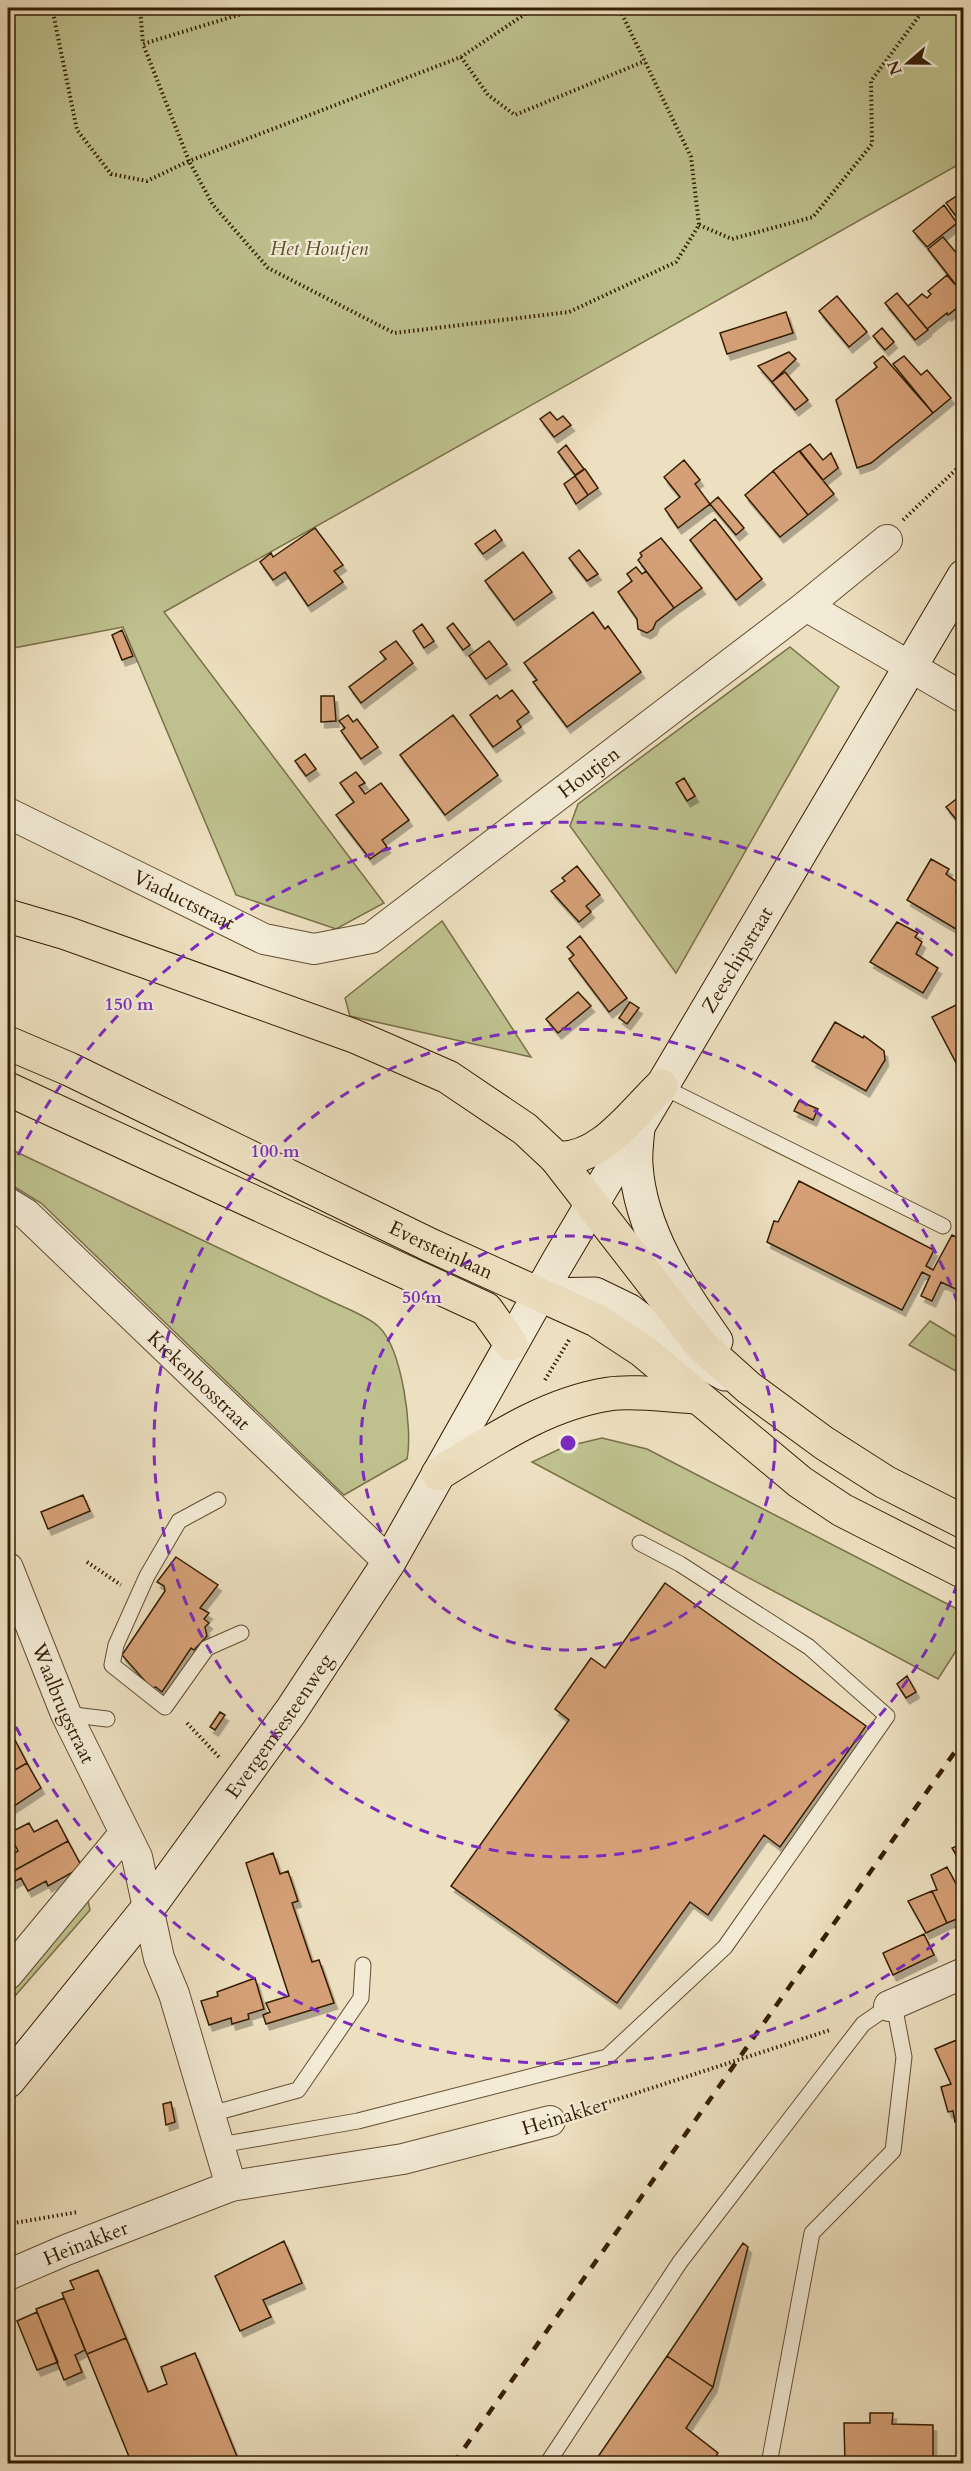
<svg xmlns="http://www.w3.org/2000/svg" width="971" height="2471" font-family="Cardo,serif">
<defs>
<filter id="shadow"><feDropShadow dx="3.5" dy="6" stdDeviation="0" flood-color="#0004"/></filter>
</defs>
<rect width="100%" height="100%" fill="#ede0c0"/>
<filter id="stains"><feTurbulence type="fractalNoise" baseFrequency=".00333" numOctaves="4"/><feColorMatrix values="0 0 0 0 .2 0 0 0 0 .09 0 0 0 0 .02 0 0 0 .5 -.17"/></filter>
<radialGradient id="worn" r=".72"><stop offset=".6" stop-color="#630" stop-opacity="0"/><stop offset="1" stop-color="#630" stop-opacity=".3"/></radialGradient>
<path fill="#bec18e" stroke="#7a7048" stroke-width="1.5" d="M 8,8 L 963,8 L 963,162 L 164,612 L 384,903 L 336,929 L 236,895 L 123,627 L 8,649 Z
M 790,647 L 839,687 L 676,973 L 570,826 L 578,804 Z
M 442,921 L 531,1057 L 350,1016 L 345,998 Z
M 8,1148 L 335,1303 C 348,1309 369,1317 379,1327 C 402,1349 413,1429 407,1459 L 344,1495 L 41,1203 L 8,1183 Z
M 930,1321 L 963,1341 L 963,1375 L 909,1345 Z
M 602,1438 L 647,1449 L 963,1612 L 963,1640 L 938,1679 L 532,1462 L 564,1447 Z
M 88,1901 L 90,1910 L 8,2004 L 8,1986 Z"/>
<path fill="#d5a077" stroke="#351e03" stroke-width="1.5" filter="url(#shadow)" d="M 964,191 L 964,217 L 959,220 L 946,203 Z
M 944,205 L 957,223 L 927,247 L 913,231 Z
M 943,237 L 964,262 L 964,279 L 956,285 L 928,249 Z
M 947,275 L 964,295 L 964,315 L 957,308 L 948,315 L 947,313 L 927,329 L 908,306 L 922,294 L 927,298 L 931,294 L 928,291 Z
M 897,293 L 928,330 L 915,340 L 885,303 Z
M 837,296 L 867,332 L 849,347 L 819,311 Z
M 786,312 L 793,333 L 727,354 L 720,333 Z
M 882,328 L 894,342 L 885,350 L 873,336 Z
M 789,352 L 796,359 L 772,382 L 758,366 Z
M 883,356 L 933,413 L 871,463 L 857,468 L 836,400 L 877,367 L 874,363 Z
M 904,356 L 921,375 L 927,370 L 951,398 L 933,413 L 893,364 Z
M 785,372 L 808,400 L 795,410 L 772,382 Z
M 550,412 L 557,420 L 563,416 L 571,425 L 554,437 L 540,419 Z
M 810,444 L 823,460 L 831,453 L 838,468 L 823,480 L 800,451 Z
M 566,445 L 584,469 L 575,475 L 558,452 Z
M 799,451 L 834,494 L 808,515 L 773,471 Z
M 684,460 L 700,480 L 695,484 L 710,504 L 678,528 L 665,509 L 680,497 L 664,477 Z
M 585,469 L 598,488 L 588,495 L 575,476 Z
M 773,471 L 808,515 L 780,537 L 745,495 Z
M 575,476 L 588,495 L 576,504 L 564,484 Z
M 718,497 L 744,528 L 736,535 L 710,504 Z
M 715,519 L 762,579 L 736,600 L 690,540 Z
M 315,528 L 343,565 L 334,571 L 343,582 L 308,606 L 285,572 L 273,580 L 260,562 L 271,553 L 273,557 Z
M 495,530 L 502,540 L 483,554 L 475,544 Z
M 661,538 L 702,588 L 674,608 L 638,560 L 642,556 L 640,553 Z
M 579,550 L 598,574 L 587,581 L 569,558 Z
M 523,552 L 552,592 L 514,620 L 485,581 Z
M 636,567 L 642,574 L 646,571 L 674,608 L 656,622 L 653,629 L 647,633 L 638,629 L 637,619 L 618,592 L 632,581 L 627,574 Z
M 593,612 L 605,629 L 608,626 L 641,672 L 567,727 L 533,682 L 537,680 L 524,663 Z
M 453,623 L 470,645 L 463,650 L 447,628 Z
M 422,624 L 434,641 L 424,648 L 413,631 Z
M 122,630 L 133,656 L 122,660 L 112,635 Z
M 396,641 L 413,663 L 361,703 L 349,687 L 386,659 L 380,652 Z
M 489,641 L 507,664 L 486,679 L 469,656 Z
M 512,690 L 529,712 L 517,721 L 521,727 L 493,747 L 470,715 L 497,695 L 500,699 Z
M 321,696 L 334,696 L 336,721 L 321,722 Z
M 348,715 L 353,722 L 357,719 L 378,747 L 361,759 L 341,731 L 345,728 L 339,721 Z
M 453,715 L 498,775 L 445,815 L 400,755 Z
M 305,754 L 316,769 L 306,776 L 295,761 Z
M 356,772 L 365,783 L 359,786 L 365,794 L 381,783 L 409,820 L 382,840 L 387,847 L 370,859 L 336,815 L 354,802 L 340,783 Z
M 684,778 L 695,796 L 687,801 L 676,783 Z
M 964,793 L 964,829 L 946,807 Z
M 931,859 L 949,869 L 946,874 L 961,885 L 956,892 L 964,896 L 964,915 L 956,929 L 907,900 Z
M 577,866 L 600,895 L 586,906 L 591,912 L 579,922 L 551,891 L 565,881 L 562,878 Z
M 897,922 L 918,933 L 915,937 L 922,942 L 916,954 L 938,968 L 923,993 L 870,962 Z
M 580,936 L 627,998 L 609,1012 L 569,959 L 574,955 L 567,947 Z
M 578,992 L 591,1006 L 558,1033 L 546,1019 Z
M 964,1001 L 964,1078 L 932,1017 Z
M 630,1002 L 639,1008 L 627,1024 L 619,1018 Z
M 835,1022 L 863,1038 L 864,1036 L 884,1051 L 885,1060 L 866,1091 L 812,1061 Z
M 799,1101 L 818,1109 L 813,1120 L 794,1111 Z
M 799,1181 L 934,1250 L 926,1266 L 933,1270 L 952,1235 L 964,1241 L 964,1293 L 941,1282 L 932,1301 L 921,1296 L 930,1276 L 922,1272 L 902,1310 L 767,1242 L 774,1221 L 778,1222 Z
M 83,1495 L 90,1511 L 48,1529 L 41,1512 Z
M 176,1557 L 218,1585 L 200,1608 L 209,1613 L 204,1619 L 209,1623 L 205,1627 L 207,1636 L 194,1650 L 191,1648 L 162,1692 L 156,1687 L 148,1689 L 142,1685 L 145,1681 L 122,1655 L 165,1591 L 164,1586 L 157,1582 Z
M 665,1583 L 866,1726 L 780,1847 L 764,1835 L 708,1915 L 690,1902 L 617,2003 L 451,1886 L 569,1720 L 555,1709 L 591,1658 L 605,1668 Z
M 907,1676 L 916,1692 L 906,1698 L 897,1684 Z
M 220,1712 L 225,1715 L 215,1730 L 210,1727 Z
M 15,1740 L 27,1763 L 8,1774 L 8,1744 Z
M 27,1763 L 41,1788 L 8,1810 L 8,1774 Z
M 57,1820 L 68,1841 L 8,1874 L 8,1857 L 18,1851 L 9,1833 L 29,1823 L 34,1832 Z
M 68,1841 L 82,1867 L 48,1886 L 46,1881 L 28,1891 L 21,1878 L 8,1885 L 8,1874 Z
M 964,1843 L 964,1868 L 952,1848 Z
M 273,1853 L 280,1874 L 288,1871 L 298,1901 L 292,1903 L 312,1962 L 319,1960 L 334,2003 L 266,2024 L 263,2015 L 270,2012 L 266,2003 L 289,1996 L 246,1863 Z
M 947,1867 L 964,1899 L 964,1916 L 947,1923 L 932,1891 L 937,1890 L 931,1875 Z
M 932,1891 L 947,1923 L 926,1933 L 908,1901 Z
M 924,1934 L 934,1955 L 893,1975 L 883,1953 Z
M 255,1978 L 264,2009 L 248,2014 L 249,2019 L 232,2024 L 231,2018 L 209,2025 L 201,2001 L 218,1996 L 217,1992 Z
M 959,2039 L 964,2051 L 964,2079 L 957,2082 L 964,2097 L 964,2119 L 955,2122 L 953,2111 L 948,2112 L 941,2087 L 951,2084 L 935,2049 Z
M 171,2102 L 175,2122 L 166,2125 L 163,2104 Z
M 284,2241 L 302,2283 L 263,2300 L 271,2317 L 240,2331 L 215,2276 Z
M 743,2243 L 748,2247 L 713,2387 L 667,2356 Z
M 98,2270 L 126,2338 L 87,2354 L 62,2293 L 74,2289 L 70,2281 Z
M 64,2298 L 85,2350 L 75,2355 L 82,2372 L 64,2380 L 36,2309 Z
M 37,2312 L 58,2362 L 37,2370 L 17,2321 Z
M 126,2338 L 148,2392 L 167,2384 L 161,2367 L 195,2353 L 240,2464 L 132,2464 L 87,2354 Z
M 667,2356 L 713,2387 L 686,2428 L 718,2453 L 711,2464 L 593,2464 Z
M 870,2413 L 893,2413 L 892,2424 L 933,2425 L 933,2461 L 913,2464 L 845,2463 L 844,2423 L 870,2423 Z"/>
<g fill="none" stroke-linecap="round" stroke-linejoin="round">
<g stroke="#634e32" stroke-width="17">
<path id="lane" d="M 661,1086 L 943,1226
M 218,1500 L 179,1521 L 147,1576 L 116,1645 L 112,1665 L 165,1707 L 207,1648 L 241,1633
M 66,1714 L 107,1719
M 211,2114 L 298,2090 L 361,1998 L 363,1965
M 220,2145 L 358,2121 L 607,2057 L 725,1947 L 887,1716 L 809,1647 L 680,1564 L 640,1543
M 547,2464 L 680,2262 L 863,2024 L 889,2006
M 769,2464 L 812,2233 L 893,2151 L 904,2057 L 895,2010 L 897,2002"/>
</g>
<g stroke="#634e32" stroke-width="32">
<g id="street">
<path d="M 806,606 L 964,698"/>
<path id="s1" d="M 8,813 L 264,939 L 314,949 L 371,938 L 806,606 L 887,540"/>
<path id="s2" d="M 8,1203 L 26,1214 L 389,1562"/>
<path id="s3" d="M 8,1568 L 66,1714 L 137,1857 L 159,1958 L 174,1994 L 231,2186"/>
<path d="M 8,1974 L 124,1834"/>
<path d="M 889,2006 L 964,1973"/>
<path id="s4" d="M 8,2275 L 66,2250 L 231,2186 L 403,2159 L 550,2121"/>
</g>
</g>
<g stroke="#351e03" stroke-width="35">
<g id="secondary">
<path d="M 638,1128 C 637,1140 635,1153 636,1165 C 640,1230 680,1290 716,1341"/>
<path d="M 540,1295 L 595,1294 L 628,1310 L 678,1348 L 725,1374"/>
<path id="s5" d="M 8,2081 L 149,1907 L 291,1711 L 389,1562 L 556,1265 L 964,576"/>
</g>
</g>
<g stroke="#351e03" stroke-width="35">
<g id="highway">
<path d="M 8,916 L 66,933 L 354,1036 L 448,1077 L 525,1129 L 556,1158 L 701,1345 L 749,1388 L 824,1443 L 885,1482 L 964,1522"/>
<path id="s6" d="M 8,1043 L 69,1069 L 430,1245 L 596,1320 L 643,1351 L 800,1482 L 842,1510 L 964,1572"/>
<path d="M 8,1089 L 486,1309 L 511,1344"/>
<path d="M 556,1158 C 599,1162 632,1114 661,1086"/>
<path d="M 438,1474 C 492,1441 545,1404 609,1394 C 635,1390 671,1396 697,1397"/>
</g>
</g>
<path stroke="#351e03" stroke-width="4" stroke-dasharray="1.5 3" stroke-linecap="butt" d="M 52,8 L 77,130 L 111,174 L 147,181 L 189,161 L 213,205 L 268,268 L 394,333 L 569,312 L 676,262 L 699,225 L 691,157 L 619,8
M 140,8 L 143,44
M 261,8 L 143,44 L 189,161 L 461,57 L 534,8
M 496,8 L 527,12
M 461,57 L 488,95 L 515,115 L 645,61
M 699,225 L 732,239 L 813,217 L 872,144 L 871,81 L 925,8
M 903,520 L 964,462
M 545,1380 L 569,1340
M 87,1562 L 121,1585
M 187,1723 L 219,1757
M 575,2113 L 830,2030
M 8,2224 L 78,2212"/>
<use href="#lane" stroke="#f3ebd6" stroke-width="15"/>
<use href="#street" stroke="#f3ebd6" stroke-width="30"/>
<use href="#secondary" stroke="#f3ebd6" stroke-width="33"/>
<use href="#highway" stroke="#ede0c0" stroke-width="33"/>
<path stroke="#351e03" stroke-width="4.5" stroke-dasharray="10 10" stroke-linecap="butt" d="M 453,2464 L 964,1739"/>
</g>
<g fill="none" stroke="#7b2cbf" stroke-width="3" stroke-dasharray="10 8">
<circle cx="568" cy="1443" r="207"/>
<path d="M963 1567A414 414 0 1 1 963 1319"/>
<path d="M963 1922A621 621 0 0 1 10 1715M10 1171A621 621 0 0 1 963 964"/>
</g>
<g text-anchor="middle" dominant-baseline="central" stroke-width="4.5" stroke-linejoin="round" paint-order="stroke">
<g font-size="20" font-style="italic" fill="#5e4f2d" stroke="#f3ebd6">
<text x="319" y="248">Het Houtjen</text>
</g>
<g font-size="20" fill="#351e03" stroke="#f3ebd6">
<text stroke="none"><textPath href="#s1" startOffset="668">Houtjen</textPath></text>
<text stroke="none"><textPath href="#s1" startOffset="196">Viaductstraat</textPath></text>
<text stroke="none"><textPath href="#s5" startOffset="1340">Zeeschipstraat</textPath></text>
<text stroke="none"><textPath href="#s6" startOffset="480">Eversteinlaan</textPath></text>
<text stroke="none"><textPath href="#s2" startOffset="261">Kiekenbosstraat</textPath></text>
<text stroke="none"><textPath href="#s3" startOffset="146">Waalbrugstraat</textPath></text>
<text stroke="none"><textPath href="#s5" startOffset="447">Evergemsesteenweg</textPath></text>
<text transform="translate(565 2116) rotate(-17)">Heinakker</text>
<text stroke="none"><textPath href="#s4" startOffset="84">Heinakker</textPath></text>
</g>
</g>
<circle cx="568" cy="1443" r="9" fill="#7b2cbf" stroke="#f3ebd6" stroke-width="3"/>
<g font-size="18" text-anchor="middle" font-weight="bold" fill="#7b2cbf" stroke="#f3ebd6" stroke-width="4.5" stroke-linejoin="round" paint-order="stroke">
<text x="129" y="1010">150 m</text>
<text x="275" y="1157">100 m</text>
<text x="422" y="1303">50 m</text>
</g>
<rect width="971" height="2471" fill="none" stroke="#ede0c0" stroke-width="30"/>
<rect x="9" y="9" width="953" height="2453" fill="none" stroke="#351e03" stroke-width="3"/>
<rect x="15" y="15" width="941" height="2441" fill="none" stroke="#351e03" stroke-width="1.5"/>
<g transform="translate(908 63) rotate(250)" stroke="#f3ebd6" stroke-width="4.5" paint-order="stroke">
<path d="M0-4.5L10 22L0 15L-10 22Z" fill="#351e03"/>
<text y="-9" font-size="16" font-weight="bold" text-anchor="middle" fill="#351e03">N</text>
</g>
<rect width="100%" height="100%" filter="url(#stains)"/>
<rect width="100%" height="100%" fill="url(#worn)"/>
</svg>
